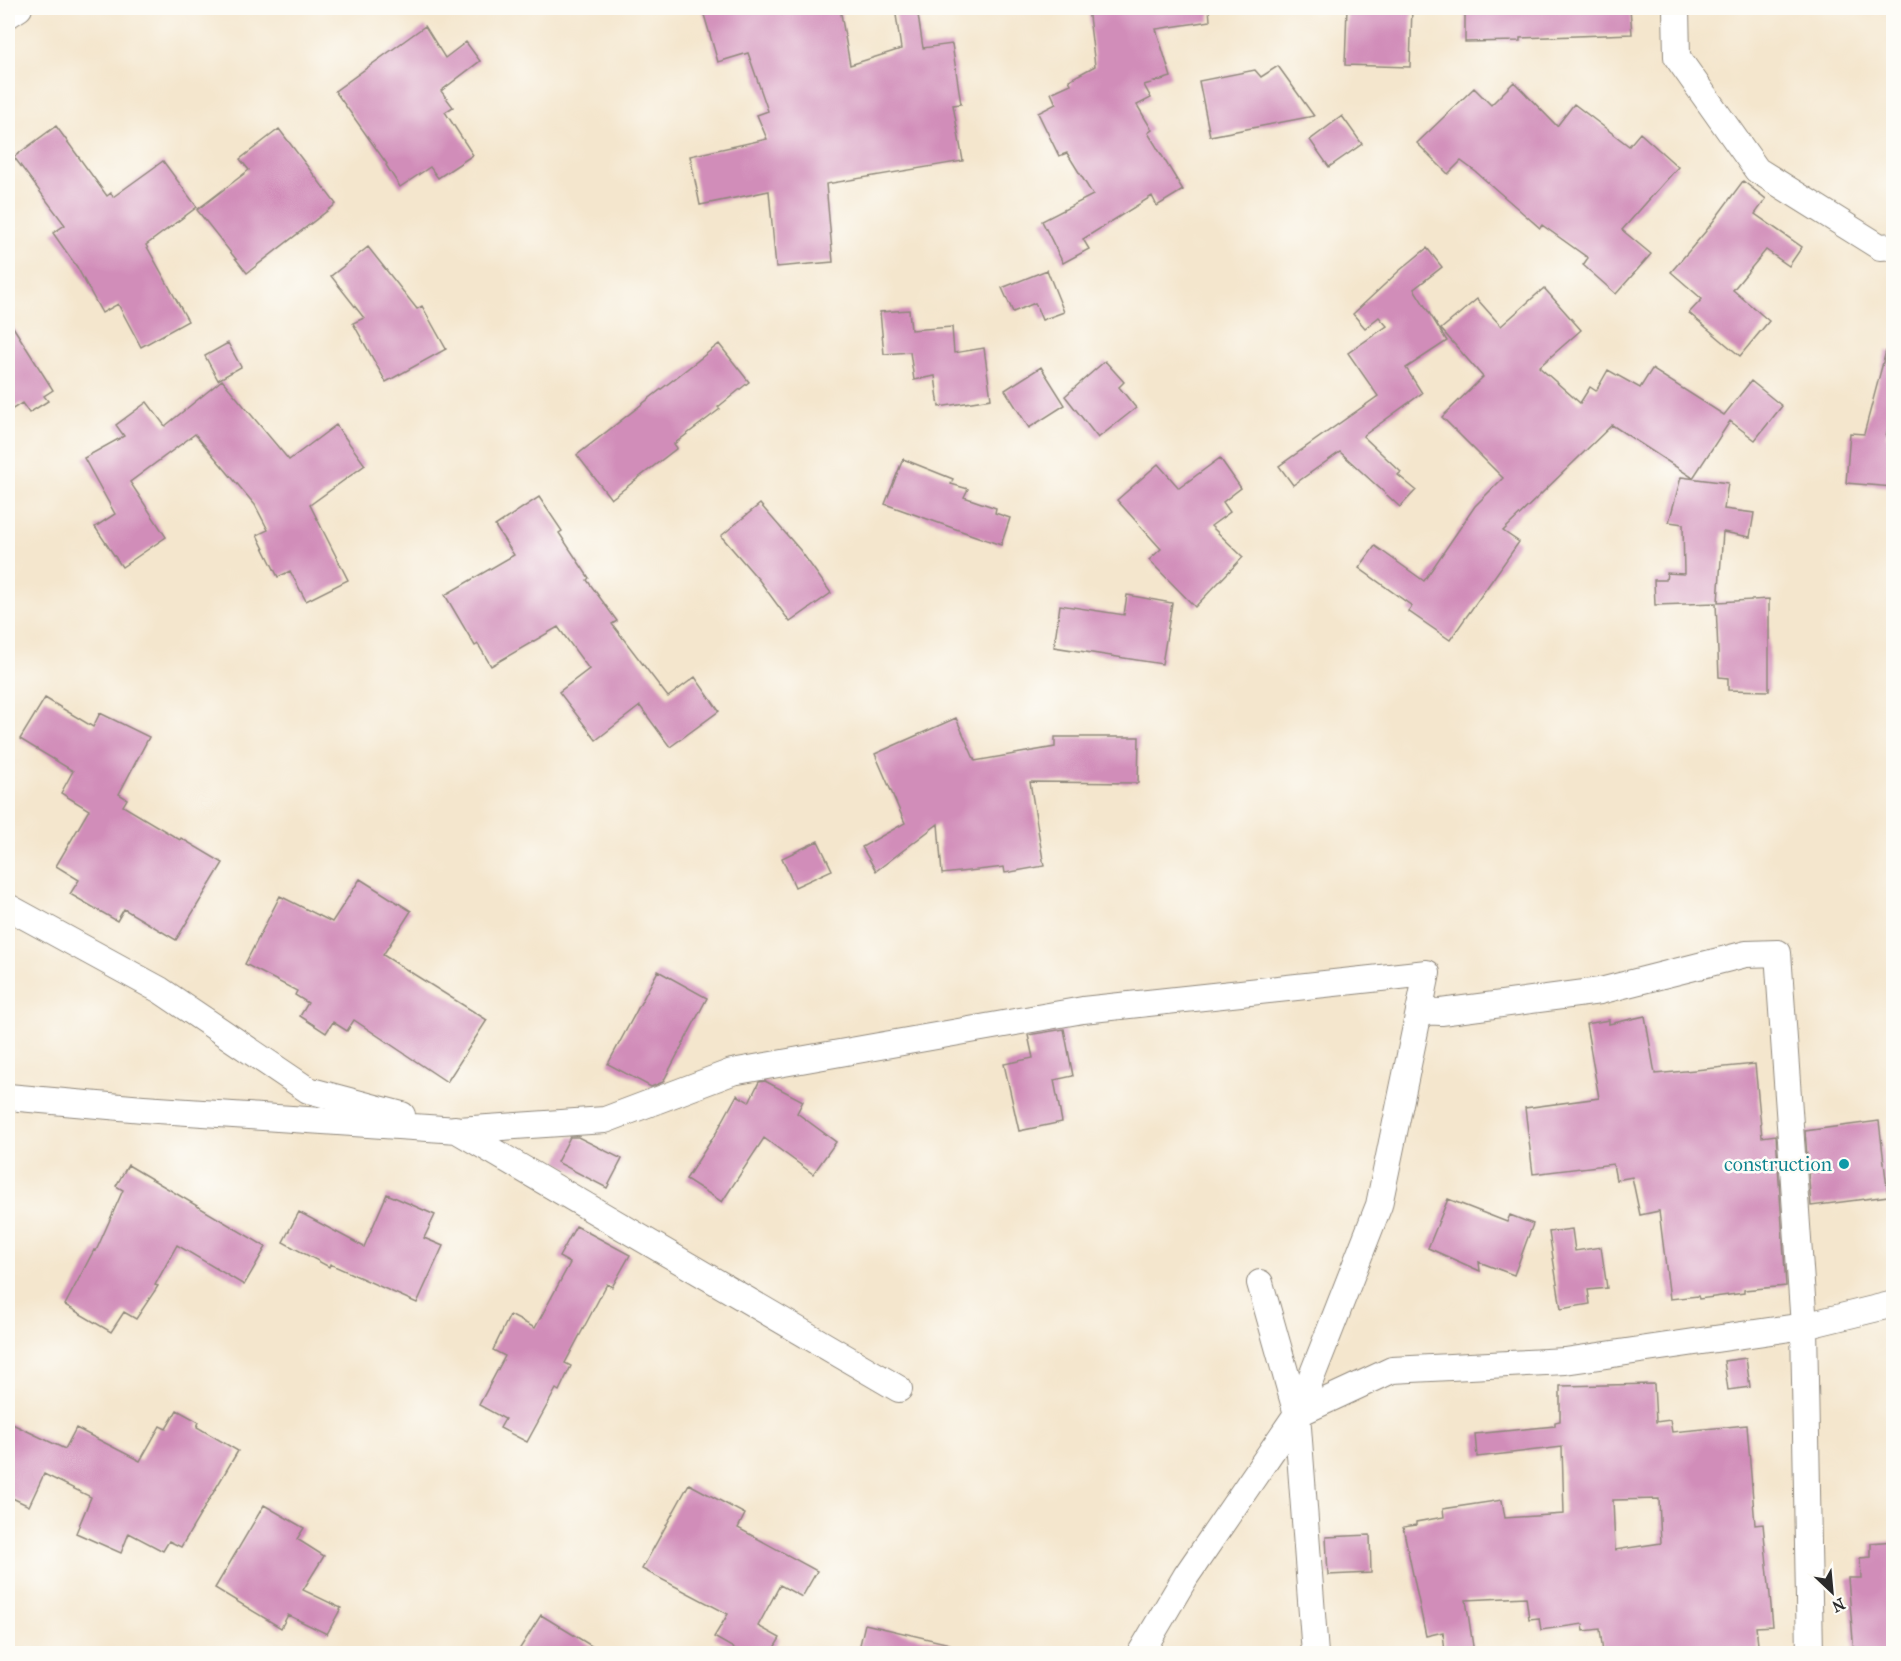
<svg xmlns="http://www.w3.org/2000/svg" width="1901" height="1661" font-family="'IM FELL French Canon',serif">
<rect width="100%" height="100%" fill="#fdfcf7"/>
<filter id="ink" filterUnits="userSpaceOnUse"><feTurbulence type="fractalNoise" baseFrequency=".0167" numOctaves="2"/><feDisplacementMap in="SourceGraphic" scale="12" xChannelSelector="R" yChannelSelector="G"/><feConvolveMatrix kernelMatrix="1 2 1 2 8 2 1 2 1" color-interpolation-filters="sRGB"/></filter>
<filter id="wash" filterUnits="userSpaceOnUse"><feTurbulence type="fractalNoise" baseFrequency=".008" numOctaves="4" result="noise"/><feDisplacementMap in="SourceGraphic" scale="24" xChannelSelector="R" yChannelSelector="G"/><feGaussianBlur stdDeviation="1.35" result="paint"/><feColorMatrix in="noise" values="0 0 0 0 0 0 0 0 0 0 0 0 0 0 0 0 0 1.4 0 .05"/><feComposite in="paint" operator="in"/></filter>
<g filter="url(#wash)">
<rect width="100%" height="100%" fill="#f4e6cd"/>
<g id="blocks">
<path fill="#d18db9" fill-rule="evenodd" d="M 702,8 L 840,8 L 850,65 L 901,49 L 895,8 L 917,8 L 923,48 L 952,44 L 961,104 L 953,105 L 963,161 L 826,184 L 833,262 L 776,267 L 769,191 L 700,205 L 690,156 L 767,139 L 757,115 L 768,111 L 748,53 L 718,62 Z
M 1088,8 L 1209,8 L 1210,21 L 1156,29 L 1171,77 L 1144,85 L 1151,98 L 1137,105 L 1152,130 L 1148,133 L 1183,190 L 1157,206 L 1152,196 L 1083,239 L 1089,249 L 1063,263 L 1042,221 L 1093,195 L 1067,153 L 1059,156 L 1038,113 L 1056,104 L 1051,93 L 1071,84 L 1069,80 L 1095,66 Z
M 1347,8 L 1412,8 L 1410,67 L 1345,65 Z
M 1465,8 L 1630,8 L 1632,34 L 1520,38 L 1520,41 L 1465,42 Z
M 425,26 L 445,58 L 466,42 L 480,61 L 441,91 L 453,107 L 445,112 L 473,155 L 438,178 L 430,167 L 400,187 L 386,165 L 387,164 L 335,91 Z
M 1278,66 L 1314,116 L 1210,136 L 1199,81 L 1255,70 L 1261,77 Z
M 1514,82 L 1557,126 L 1574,104 L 1629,146 L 1640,133 L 1678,167 L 1622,230 L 1651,254 L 1616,294 L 1583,265 L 1588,258 L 1542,225 L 1540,228 L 1476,172 L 1461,161 L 1448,174 L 1417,143 L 1474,88 L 1491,105 Z
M 1342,116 L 1362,144 L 1329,167 L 1310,140 Z
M 56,126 L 107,196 L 111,193 L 113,197 L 163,161 L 197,207 L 146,245 L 188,321 L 141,347 L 118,304 L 102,313 L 77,267 L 53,233 L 65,225 L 14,157 Z
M 279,129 L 336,204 L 247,273 L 197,210 L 249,170 L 240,159 Z
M 1743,181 L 1766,199 L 1755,214 L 1802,247 L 1789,266 L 1766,250 L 1733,290 L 1769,321 L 1740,356 L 1689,313 L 1702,299 L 1671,272 L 1706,231 Z
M 368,247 L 417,309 L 422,306 L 446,349 L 386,382 L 353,323 L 364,318 L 331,276 Z
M 1427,248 L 1442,267 L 1414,289 L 1447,341 L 1406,368 L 1422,393 L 1363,436 L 1401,472 L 1398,475 L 1416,490 L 1400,507 L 1340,452 L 1293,485 L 1279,466 L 1378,396 L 1348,353 L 1387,326 L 1379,317 L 1365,328 L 1353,314 L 1399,271 Z
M 1047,270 L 1064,312 L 1042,320 L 1035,303 L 1013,312 L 1002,288 Z
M 1544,288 L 1581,330 L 1539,367 L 1580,403 L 1590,387 L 1596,391 L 1608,370 L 1640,388 L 1652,369 L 1724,415 L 1751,381 L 1782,406 L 1755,440 L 1730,421 L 1693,478 L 1612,425 L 1503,531 L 1519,542 L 1450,640 L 1408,611 L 1412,606 L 1359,568 L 1375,546 L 1424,581 L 1475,506 L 1503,478 L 1442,417 L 1483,377 L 1441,329 L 1477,299 L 1501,326 Z
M 909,310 L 911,330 L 952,327 L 954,353 L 984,348 L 991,399 L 939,407 L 935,376 L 914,380 L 910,352 L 884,354 L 880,312 Z
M 8,319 L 53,390 L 44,396 L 48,401 L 29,413 L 22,403 L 8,412 Z
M 228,343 L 241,367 L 218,380 L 205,356 Z
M 719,344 L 749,382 L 718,407 L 720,409 L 674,444 L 677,448 L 611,499 L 577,455 Z
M 1886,351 L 1893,352 L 1893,409 L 1886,436 L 1893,436 L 1893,487 L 1846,483 L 1850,433 L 1864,434 Z
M 1105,361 L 1124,382 L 1119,387 L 1136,408 L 1098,438 L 1065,396 Z
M 1041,367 L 1065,405 L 1029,428 L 1005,390 Z
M 222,380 L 289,460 L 336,425 L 365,465 L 310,505 L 348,580 L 306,601 L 290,571 L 278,577 L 257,535 L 268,530 L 255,505 L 195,434 L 130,482 L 166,537 L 122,567 L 95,527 L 115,514 L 84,458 L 124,436 L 116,425 L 147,402 L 165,426 Z
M 1220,458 L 1241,488 L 1223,502 L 1230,512 L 1211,526 L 1243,557 L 1195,607 L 1149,560 L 1161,549 L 1117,500 L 1158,464 L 1179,488 Z
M 903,459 L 953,479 L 951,484 L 968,489 L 964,497 L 996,508 L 995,513 L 1010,518 L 1001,545 L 885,504 Z
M 1681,477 L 1728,483 L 1724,509 L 1754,513 L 1750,537 L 1723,532 L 1718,602 L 1769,599 L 1769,691 L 1728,690 L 1728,678 L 1719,677 L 1716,603 L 1655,605 L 1654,580 L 1666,580 L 1667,573 L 1684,574 L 1683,524 L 1669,522 Z
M 539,497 L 562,531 L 559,533 L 589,578 L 587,580 L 617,621 L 612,624 L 668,697 L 695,677 L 719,711 L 670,747 L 640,706 L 596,740 L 559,692 L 589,669 L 558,627 L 491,666 L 478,644 L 475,646 L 445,595 L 514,555 L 495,526 Z
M 760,504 L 800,550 L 831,593 L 790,622 L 759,580 L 721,536 Z
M 1127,595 L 1172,603 L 1162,664 L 1054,647 L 1060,605 L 1124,615 Z
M 45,698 L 93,727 L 100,713 L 149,737 L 119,794 L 127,799 L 123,806 L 180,840 L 181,838 L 223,863 L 176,940 L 124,909 L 117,921 L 70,894 L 79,880 L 56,866 L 89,810 L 61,793 L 73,771 L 20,739 Z
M 956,718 L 975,761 L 1055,747 L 1055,737 L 1139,737 L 1138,783 L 1030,782 L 1044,866 L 1005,873 L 1004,867 L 942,874 L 938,824 L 876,871 L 862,847 L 905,823 L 875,754 Z
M 818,841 L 832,870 L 795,887 L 782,858 Z
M 360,879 L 411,911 L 383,955 L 487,1020 L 447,1082 L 354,1020 L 347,1031 L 333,1022 L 326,1033 L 300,1016 L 308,1003 L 295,995 L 297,991 L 245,964 L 280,896 L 332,922 Z
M 658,971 L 707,998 L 663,1082 L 651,1087 L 608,1064 Z
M 1645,1016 L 1655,1074 L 1755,1064 L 1762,1137 L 1776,1135 L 1786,1286 L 1744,1290 L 1744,1293 L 1699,1299 L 1698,1296 L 1670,1299 L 1659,1211 L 1640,1215 L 1632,1177 L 1616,1180 L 1613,1164 L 1533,1174 L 1525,1108 L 1599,1098 L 1586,1024 L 1609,1020 L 1609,1024 Z
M 1064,1029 L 1073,1076 L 1054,1080 L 1062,1122 L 1019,1131 L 1004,1064 L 1033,1058 L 1028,1035 Z
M 765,1081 L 803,1101 L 797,1113 L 836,1142 L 813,1174 L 764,1138 L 722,1202 L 686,1179 L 716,1133 L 737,1095 L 749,1102 L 759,1082 Z
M 1879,1121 L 1888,1196 L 1811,1206 L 1805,1131 Z
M 570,1137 L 578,1137 L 622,1159 L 607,1188 L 557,1162 Z
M 128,1165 L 266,1247 L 244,1285 L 177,1245 L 155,1285 L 158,1286 L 136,1319 L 124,1312 L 111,1332 L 65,1305 L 94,1250 L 96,1251 L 123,1190 L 116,1186 Z
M 387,1194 L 435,1215 L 424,1238 L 443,1246 L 417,1303 L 330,1264 L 329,1267 L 283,1242 L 299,1212 L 364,1247 Z
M 1448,1199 L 1507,1222 L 1510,1215 L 1533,1224 L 1514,1275 L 1479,1262 L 1480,1271 L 1428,1248 Z
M 576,1226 L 630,1255 L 612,1287 L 607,1284 L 565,1363 L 571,1366 L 559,1391 L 556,1389 L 527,1442 L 500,1428 L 505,1419 L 479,1405 L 505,1356 L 493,1350 L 510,1315 L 535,1328 L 570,1263 L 559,1257 Z
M 1572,1229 L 1575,1251 L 1601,1247 L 1607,1288 L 1588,1290 L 1590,1304 L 1561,1309 L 1549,1232 Z
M 1746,1358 L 1750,1387 L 1728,1390 L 1724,1361 Z
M 1654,1384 L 1656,1422 L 1670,1420 L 1672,1432 L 1747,1425 L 1755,1525 L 1763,1524 L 1773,1626 L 1756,1627 L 1759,1653 L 1603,1653 L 1600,1629 L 1584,1631 L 1583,1624 L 1541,1630 L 1539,1618 L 1529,1619 L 1526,1597 L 1466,1600 L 1474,1653 L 1445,1653 L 1443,1632 L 1426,1636 L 1403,1527 L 1416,1525 L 1416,1522 L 1444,1517 L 1443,1509 L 1502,1500 L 1505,1518 L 1564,1514 L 1562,1447 L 1477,1457 L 1475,1434 L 1555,1426 L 1555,1422 L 1560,1421 L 1560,1386 ZM 1659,1499 L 1661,1543 L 1615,1550 L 1613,1500 Z
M 177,1410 L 199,1422 L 197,1427 L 238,1451 L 181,1547 L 169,1541 L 163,1551 L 129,1533 L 121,1553 L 76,1533 L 91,1497 L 44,1474 L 29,1506 L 8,1496 L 8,1422 L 65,1449 L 76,1428 L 140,1461 L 160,1426 L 166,1429 Z
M 689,1484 L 745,1514 L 738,1528 L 817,1571 L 802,1597 L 780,1585 L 758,1626 L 780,1638 L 771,1653 L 742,1653 L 714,1637 L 728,1614 L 642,1569 Z
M 264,1505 L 304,1528 L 297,1539 L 324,1556 L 303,1590 L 341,1608 L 327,1634 L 288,1615 L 281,1628 L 215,1588 Z
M 1370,1535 L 1371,1573 L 1328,1575 L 1326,1537 Z
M 1893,1541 L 1893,1653 L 1854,1653 L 1848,1578 L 1861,1578 L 1860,1558 L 1871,1557 L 1871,1543 Z
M 541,1615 L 603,1653 L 517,1653 Z
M 865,1624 L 950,1644 L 949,1653 L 858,1653 Z"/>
</g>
</g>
<g filter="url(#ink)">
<use href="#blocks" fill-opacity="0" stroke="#90887c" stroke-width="1.5"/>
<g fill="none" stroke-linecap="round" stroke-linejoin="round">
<g stroke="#90887c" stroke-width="28">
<path id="street" d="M 1676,8 L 1677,57 L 1757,170 L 1880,247 L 1894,246
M 8,15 L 19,8
M 8,907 L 160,990 L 308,1090 L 402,1115
M 1419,1011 L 1441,1012 L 1600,991 L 1746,954 L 1778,953 L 1804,1326 L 1810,1654
M 8,1097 L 143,1109 L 458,1130 L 605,1120 L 732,1072 L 1083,1010 L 1427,973 L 1379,1205 L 1297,1414 L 1186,1576 L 1140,1654
M 455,1129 L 899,1389
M 1260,1283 L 1297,1414 L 1315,1654
M 1297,1414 L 1392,1370 L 1565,1361 L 1804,1326 L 1894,1304"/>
</g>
<use href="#street" stroke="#fff" stroke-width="26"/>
</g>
</g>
<circle fill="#0f9aa8" stroke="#fdfcf7" stroke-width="2" cx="1844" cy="1164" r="6"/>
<g text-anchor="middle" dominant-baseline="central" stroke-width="5" stroke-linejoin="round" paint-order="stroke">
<g font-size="20" fill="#0d838f" stroke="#fdfcf7" text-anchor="end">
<text x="1832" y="1164">construction</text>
</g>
</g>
<rect width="1901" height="1661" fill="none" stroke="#fdfcf7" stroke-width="30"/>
<g transform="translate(1832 1592) rotate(154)" stroke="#fdfcf7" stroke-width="4.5" paint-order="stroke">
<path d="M0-4.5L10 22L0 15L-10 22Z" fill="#2b2b2b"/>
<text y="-9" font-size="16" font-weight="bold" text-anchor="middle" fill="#2b2b2b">N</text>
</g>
</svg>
